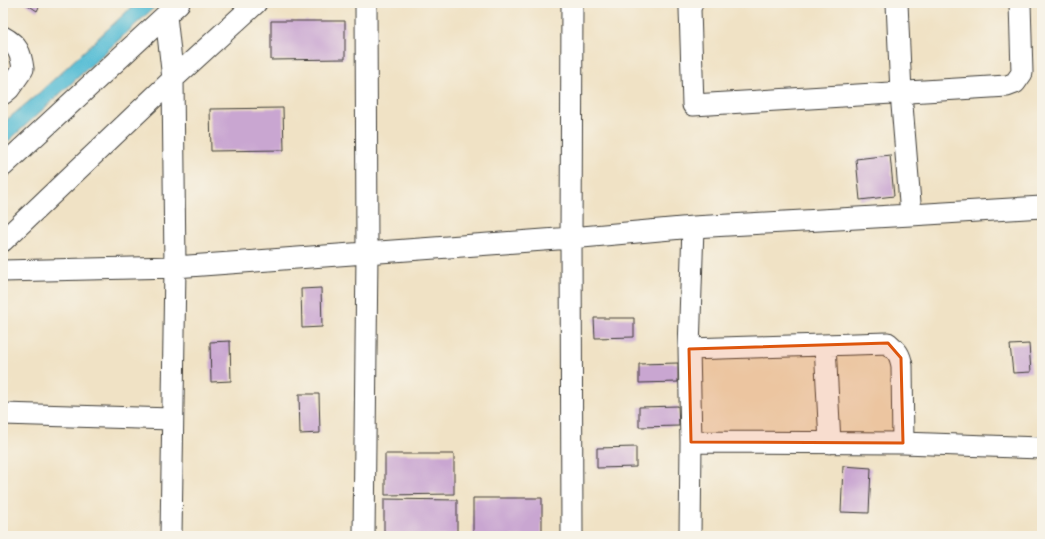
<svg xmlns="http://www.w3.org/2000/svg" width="1045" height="539" font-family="Itim,sans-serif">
<rect width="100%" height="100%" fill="#f7f3e8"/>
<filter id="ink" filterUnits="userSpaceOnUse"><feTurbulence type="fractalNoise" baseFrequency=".025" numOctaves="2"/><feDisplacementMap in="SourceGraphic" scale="8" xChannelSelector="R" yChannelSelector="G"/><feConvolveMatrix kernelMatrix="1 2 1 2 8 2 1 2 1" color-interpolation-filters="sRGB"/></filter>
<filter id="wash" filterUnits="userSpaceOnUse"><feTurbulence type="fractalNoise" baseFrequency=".012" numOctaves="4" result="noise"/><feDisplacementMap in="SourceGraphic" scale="16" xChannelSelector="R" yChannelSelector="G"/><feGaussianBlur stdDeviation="0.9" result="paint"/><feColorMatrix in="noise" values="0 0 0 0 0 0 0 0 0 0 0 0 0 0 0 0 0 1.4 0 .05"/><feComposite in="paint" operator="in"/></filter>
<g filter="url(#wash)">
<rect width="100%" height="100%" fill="#f0e2c5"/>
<path fill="#58bed5" stroke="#3a6d78" d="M 136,3 L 159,3 L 3,146 L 3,123 L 39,93 Z"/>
<g id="blocks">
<path fill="#c9a6d1" d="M 25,3 L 41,3 L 37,11 Z
M 271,21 L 345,21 L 345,59 L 271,60 Z
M 283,108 L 284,150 L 211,151 L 210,109 Z
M 890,155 L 894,196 L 860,200 L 856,159 Z
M 321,288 L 322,327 L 302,328 L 301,289 Z
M 594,318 L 634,318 L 634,337 L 595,338 Z
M 230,341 L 231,381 L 211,382 L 210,342 Z
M 1029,344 L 1031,372 L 1013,373 L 1010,345 Z
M 678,363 L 678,382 L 639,383 L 639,364 Z
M 299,394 L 319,394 L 320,433 L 300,434 Z
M 678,406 L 679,426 L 639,427 L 639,407 Z
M 636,447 L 636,467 L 597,468 L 597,448 Z
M 385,454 L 454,454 L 454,494 L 385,495 Z
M 843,466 L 871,468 L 869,513 L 841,512 Z
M 473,498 L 542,498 L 542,536 L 473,536 Z
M 384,499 L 457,500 L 457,536 L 384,536 Z"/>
</g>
</g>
<g filter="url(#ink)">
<use href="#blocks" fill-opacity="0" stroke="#3c3a35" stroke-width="1"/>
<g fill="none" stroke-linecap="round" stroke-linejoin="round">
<g stroke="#3c3a35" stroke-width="23">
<path id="minor" d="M 692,3 L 690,9 L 693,105 L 1007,86 L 1015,83 L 1022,73 L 1020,3
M 897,3 L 901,93 L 911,215
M 3,37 C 18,45 21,53 23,69 L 9,89 L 3,94
M 3,166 L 179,3
M 3,241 L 173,79 L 166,16
M 3,271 L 175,267 L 571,238 L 693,227 L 911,215 L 1042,207
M 825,345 L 830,443
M 689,349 L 888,343 C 897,351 900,354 902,366 L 903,443
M 3,414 L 172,419
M 691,442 L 903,443 L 1042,448
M 171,536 L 175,267 L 173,79 L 256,3
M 364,536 L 367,253 L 366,3
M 572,536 L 571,238 L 572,3
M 690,536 L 691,442 L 689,349 L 693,227"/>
</g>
<use href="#minor" stroke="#fff" stroke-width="21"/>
</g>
</g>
<path fill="#de560d" fill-opacity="0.2" stroke="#de560d" stroke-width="3" stroke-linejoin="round" d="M 888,343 L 901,358 L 903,443 L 691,442 L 689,349 Z"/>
<rect width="1045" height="539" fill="none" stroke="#f7f3e8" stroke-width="16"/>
</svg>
